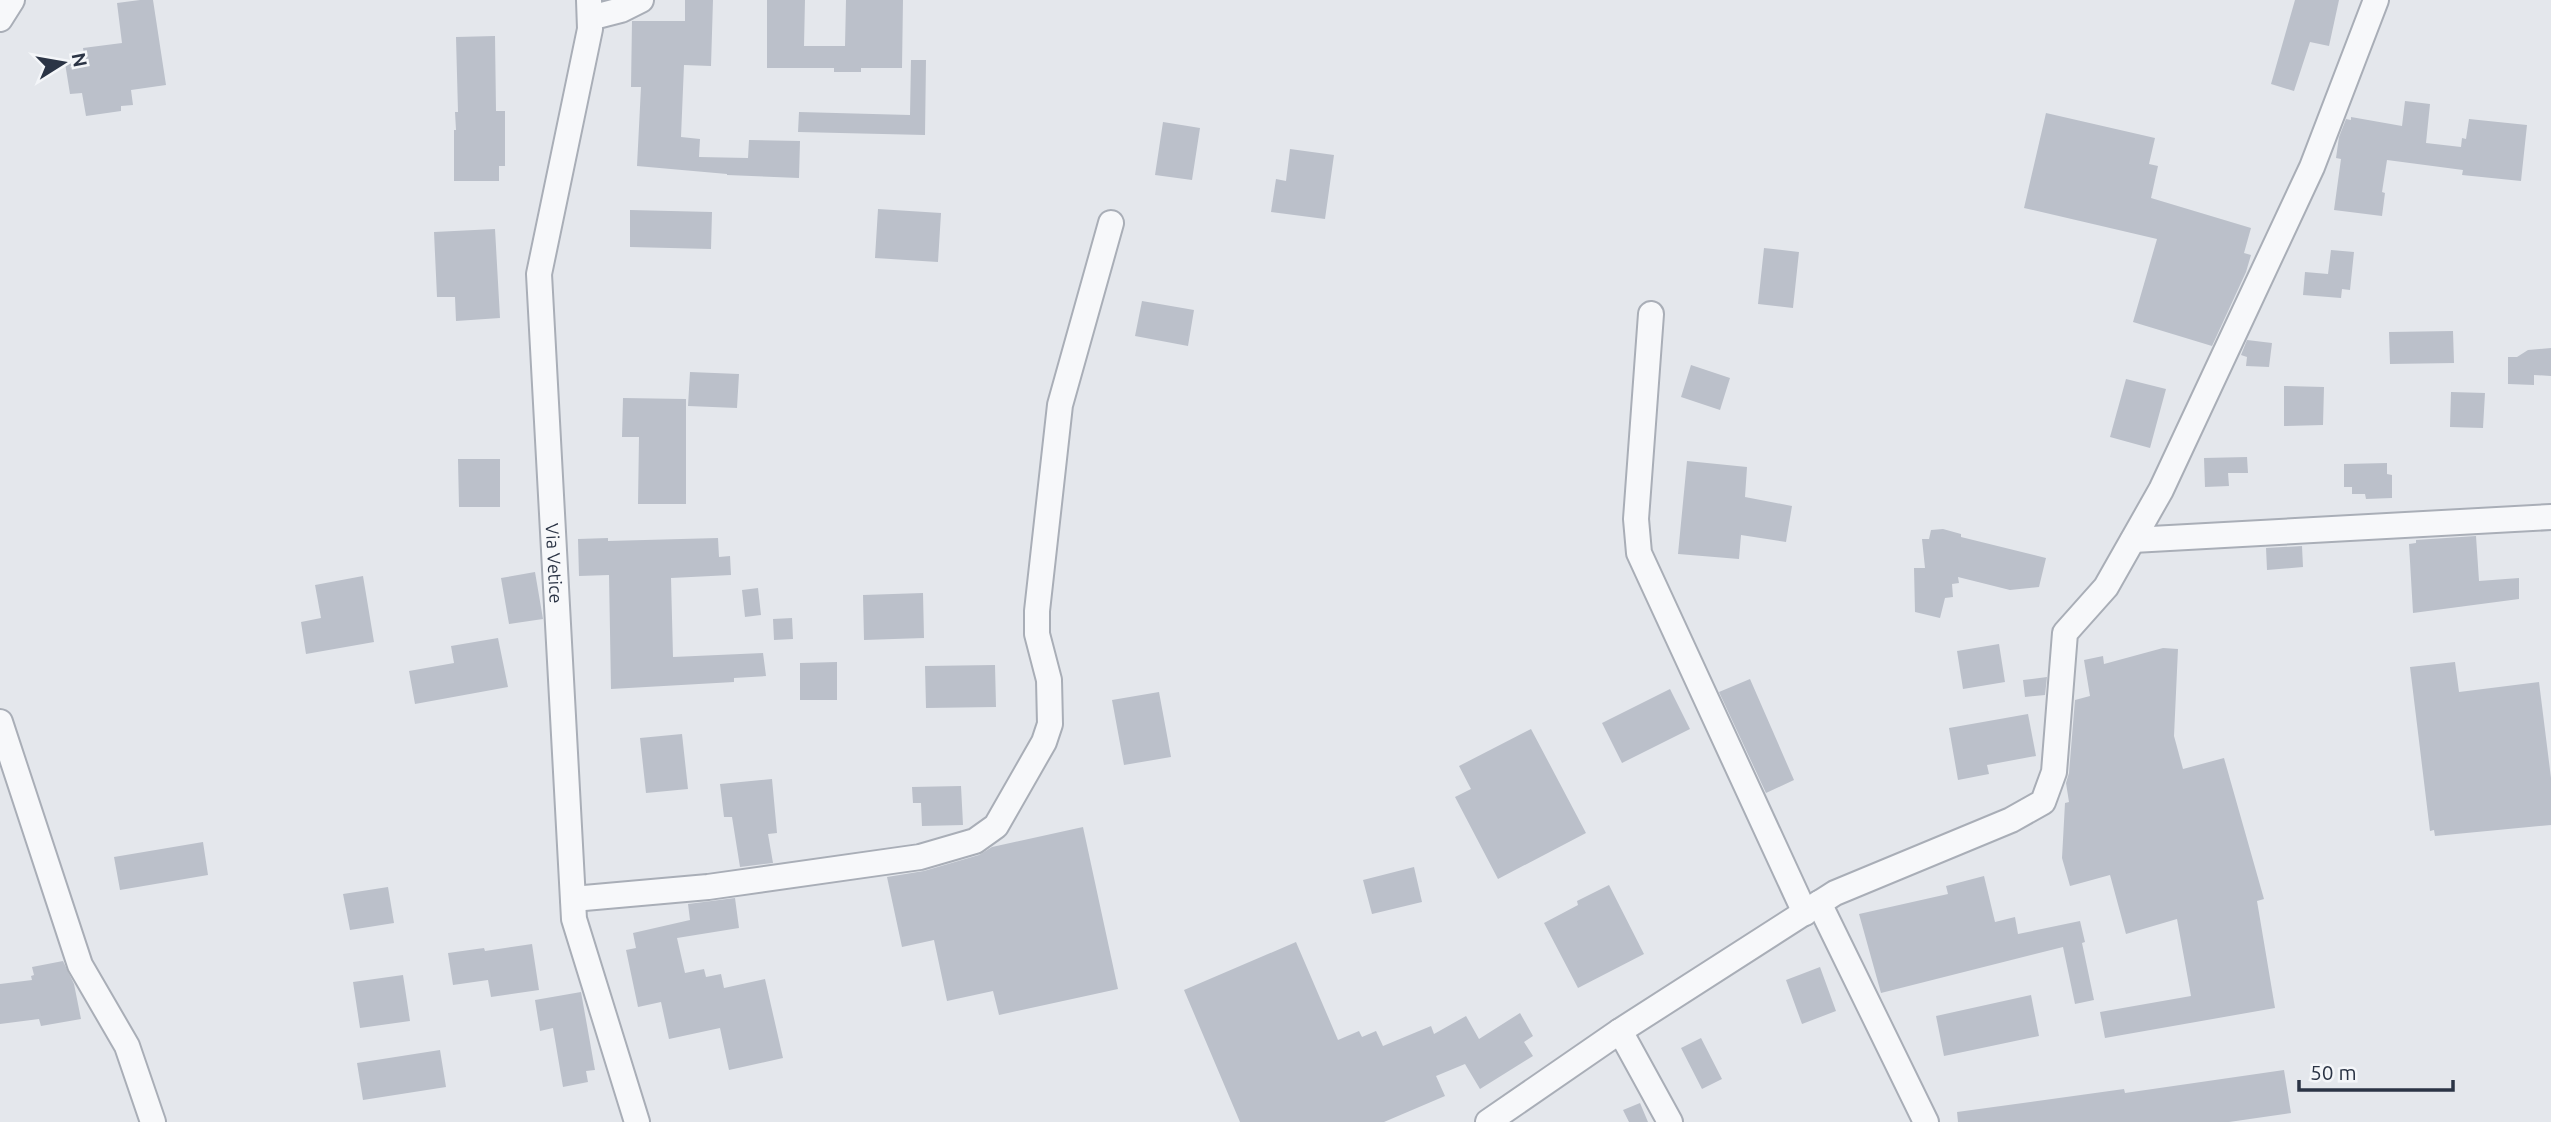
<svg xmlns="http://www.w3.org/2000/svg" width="2551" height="1122" font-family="Ubuntu,sans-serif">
<rect width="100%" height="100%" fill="#e4e7ec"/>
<path fill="#bbc0ca" d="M 140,0 L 153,0 L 166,85 L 131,90 L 133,105 L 121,106 L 121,111 L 86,116 L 82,93 L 70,94 L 65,63 L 85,60 L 83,48 L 122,43 L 117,3 Z
M 685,0 L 713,0 L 711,66 L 684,65 L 681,137 L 700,139 L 699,157 L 748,158 L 749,140 L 800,141 L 799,178 L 727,175 L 727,174 L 637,166 L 641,87 L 631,87 L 632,21 L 685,21 Z
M 767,0 L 805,0 L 804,46 L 845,46 L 846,0 L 903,0 L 902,68 L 861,68 L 861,72 L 834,72 L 834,68 L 767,68 Z
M 2295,0 L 2339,0 L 2329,46 L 2310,42 L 2294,91 L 2271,84 Z
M 495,36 L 496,111 L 505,111 L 505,166 L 499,166 L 499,181 L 454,181 L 454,130 L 456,130 L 455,112 L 458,112 L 456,37 Z
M 911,60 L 926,60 L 925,135 L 798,132 L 799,112 L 910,115 Z
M 2405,101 L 2430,104 L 2426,143 L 2461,147 L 2462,138 L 2466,139 L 2469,119 L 2527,125 L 2521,181 L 2462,175 L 2463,170 L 2387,160 L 2382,192 L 2385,193 L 2382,216 L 2334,210 L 2341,159 L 2336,158 L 2339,137 L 2346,119 L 2351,120 L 2351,117 L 2402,126 Z
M 2046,113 L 2155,138 L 2149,164 L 2158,166 L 2151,198 L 2251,228 L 2244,253 L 2251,255 L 2246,272 L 2212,346 L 2133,322 L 2157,239 L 2024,208 Z
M 1163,122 L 1200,128 L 1192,180 L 1155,175 Z
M 1290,149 L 1334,155 L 1325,219 L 1271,212 L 1276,179 L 1286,181 Z
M 878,209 L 941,213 L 938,262 L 875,258 Z
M 630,210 L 712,212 L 711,249 L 630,247 Z
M 495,229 L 500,318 L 456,321 L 455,297 L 437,297 L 434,232 Z
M 1764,248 L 1799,252 L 1793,308 L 1758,304 Z
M 2331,250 L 2354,252 L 2350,290 L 2342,289 L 2341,298 L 2303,295 L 2305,272 L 2328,274 Z
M 1142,301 L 1194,310 L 1188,346 L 1135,336 Z
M 2453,331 L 2454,363 L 2390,364 L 2389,332 Z
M 2247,340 L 2272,343 L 2269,367 L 2246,366 L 2247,357 L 2241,355 Z
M 2551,348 L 2551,376 L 2534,375 L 2534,385 L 2508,384 L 2508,357 L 2517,357 L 2528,350 Z
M 1691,365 L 1730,378 L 1720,410 L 1681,397 Z
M 690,372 L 739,374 L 737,408 L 688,406 Z
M 2126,379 L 2166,389 L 2150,448 L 2110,437 Z
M 2284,386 L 2324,387 L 2323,425 L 2284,426 Z
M 2451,392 L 2485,393 L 2483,428 L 2450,427 Z
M 623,398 L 686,399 L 686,504 L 638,504 L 639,437 L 622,437 Z
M 2247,457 L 2248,473 L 2228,473 L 2229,486 L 2205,487 L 2204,458 Z
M 458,459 L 500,459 L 500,507 L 459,507 Z
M 1687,461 L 1747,467 L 1745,497 L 1792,506 L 1786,542 L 1741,535 L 1739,559 L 1678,554 Z
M 2387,463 L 2387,474 L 2392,475 L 2392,498 L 2366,499 L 2365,494 L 2352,494 L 2352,487 L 2344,487 L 2344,464 Z
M 1943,529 L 1961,534 L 1961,537 L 2046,558 L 2039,587 L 2010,590 L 1958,577 L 1959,583 L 1952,584 L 1953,597 L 1945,598 L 1940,618 L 1915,612 L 1914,568 L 1925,568 L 1922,539 L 1929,539 L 1931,530 Z
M 2476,536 L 2479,581 L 2519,578 L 2519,599 L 2413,613 L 2409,544 L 2416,543 L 2416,540 Z
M 608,538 L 608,541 L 718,538 L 719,557 L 730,556 L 731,575 L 671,578 L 673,657 L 763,653 L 766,676 L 734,678 L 734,682 L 611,689 L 609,575 L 579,576 L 578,539 Z
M 2302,546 L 2303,567 L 2267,570 L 2266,548 Z
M 535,572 L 543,619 L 509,624 L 501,578 Z
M 363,576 L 374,642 L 306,654 L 301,622 L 321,618 L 315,585 Z
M 758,588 L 761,615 L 745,617 L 742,590 Z
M 923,593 L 924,638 L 864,640 L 863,595 Z
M 792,618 L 793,639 L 774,640 L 773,619 Z
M 498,638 L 508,687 L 415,704 L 409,671 L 454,663 L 451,646 Z
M 1999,644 L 2005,682 L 1963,689 L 1957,651 Z
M 2163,648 L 2178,649 L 2174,736 L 2183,769 L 2224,758 L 2264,899 L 2257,901 L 2275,1008 L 2105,1038 L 2100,1012 L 2191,996 L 2177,919 L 2126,934 L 2110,875 L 2070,886 L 2062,858 L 2065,803 L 2069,802 L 2066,783 L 2069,773 L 2075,700 L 2090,696 L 2084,660 L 2103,656 L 2104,664 Z
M 837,662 L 837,700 L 800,700 L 800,663 Z
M 2455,662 L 2459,692 L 2539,682 L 2551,778 L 2551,825 L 2435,836 L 2434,830 L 2430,831 L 2410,667 Z
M 995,665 L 996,707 L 926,708 L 925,666 Z
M 2047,677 L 2045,695 L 2025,697 L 2023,680 Z
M 1750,679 L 1794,780 L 1766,793 L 1719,692 Z
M 1670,689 L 1690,729 L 1622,763 L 1602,723 Z
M 1159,692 L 1171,757 L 1124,765 L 1112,700 Z
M 2028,714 L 2036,756 L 1987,765 L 1989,774 L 1958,780 L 1949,728 Z
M 1531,729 L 1586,833 L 1498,879 L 1455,797 L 1471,789 L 1459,766 Z
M 682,734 L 688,789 L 646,793 L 640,738 Z
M 772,779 L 777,833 L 768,834 L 773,863 L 740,867 L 732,817 L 724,817 L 720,784 Z
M 961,786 L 963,825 L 922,826 L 921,803 L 913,803 L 912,787 Z
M 1083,827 L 1118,989 L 999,1015 L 993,991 L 947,1001 L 934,940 L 902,947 L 887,877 L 924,871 L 979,855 L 992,847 Z
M 203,842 L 208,875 L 120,890 L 114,857 Z
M 1414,867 L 1422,902 L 1372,914 L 1363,880 Z
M 1984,876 L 1995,922 L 2015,917 L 2018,934 L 2080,921 L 2085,942 L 2082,943 L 2094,1000 L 2075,1004 L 2063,947 L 1881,993 L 1859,914 L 1948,894 L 1946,886 Z
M 1609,885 L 1644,954 L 1578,988 L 1544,923 L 1578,905 L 1577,901 Z
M 388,887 L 394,923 L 350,930 L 343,894 Z
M 735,898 L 739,928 L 677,938 L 685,973 L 704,969 L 706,977 L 721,974 L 724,988 L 765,979 L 783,1058 L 729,1070 L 720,1028 L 669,1039 L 661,1002 L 638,1007 L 626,950 L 636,948 L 633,933 L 690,920 L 688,904 Z
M 1296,942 L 1338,1040 L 1359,1031 L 1362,1037 L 1376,1031 L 1383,1046 L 1431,1026 L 1434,1034 L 1466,1016 L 1479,1039 L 1520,1013 L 1533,1036 L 1524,1042 L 1533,1056 L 1480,1089 L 1465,1064 L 1436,1076 L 1445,1096 L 1384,1122 L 1240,1122 L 1184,990 Z
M 532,944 L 539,990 L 491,997 L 488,980 L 453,985 L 448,953 L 484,948 L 485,951 Z
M 63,961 L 74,984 L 81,1019 L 41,1026 L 39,1019 L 0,1024 L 0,984 L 32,980 L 31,976 L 34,975 L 32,967 Z
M 1820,967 L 1836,1011 L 1802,1024 L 1786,980 Z
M 403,975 L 410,1021 L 360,1028 L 353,982 Z
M 581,992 L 595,1070 L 586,1071 L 588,1082 L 563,1087 L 553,1028 L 540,1031 L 535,1000 Z
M 2031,995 L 2039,1036 L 1944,1056 L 1936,1016 Z
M 1701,1038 L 1722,1079 L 1702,1089 L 1681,1048 Z
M 440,1050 L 446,1087 L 363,1100 L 357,1063 Z
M 2284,1070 L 2291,1113 L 2229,1122 L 1958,1122 L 1957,1112 L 2124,1089 L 2125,1093 Z
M 1640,1103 L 1648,1122 L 1629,1122 L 1623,1110 Z"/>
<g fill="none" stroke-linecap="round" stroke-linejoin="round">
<g stroke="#a9aeb7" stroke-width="28">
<g id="minor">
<path id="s1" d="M 589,0 L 590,29 L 539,274 L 574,919 L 637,1122"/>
<path d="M 590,18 L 621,10 L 641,0"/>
<path d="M 0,19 L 12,0"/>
<path d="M 1651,314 L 1636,519 L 1639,553 L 1805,913"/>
<path d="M 2133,540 L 2551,517"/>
<path d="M 0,722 L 80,965 L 127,1046 L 153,1122"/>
<path d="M 573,899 L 708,887 L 920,857 L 975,841 L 996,826 L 1044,742 L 1050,724 L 1049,680 L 1037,634 L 1037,611 L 1060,405 L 1111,223"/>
<path d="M 1819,903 L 1926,1122"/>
<path d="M 1620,1031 L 1670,1122"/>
<path d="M 1488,1122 L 1620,1031 L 1835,893 L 2011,820 L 2043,802 L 2054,772 L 2065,633 L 2106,587 L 2161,490 L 2312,167 L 2376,0"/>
</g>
</g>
<use href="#minor" stroke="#f7f8fa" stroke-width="24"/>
</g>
<g text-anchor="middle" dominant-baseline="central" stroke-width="5" stroke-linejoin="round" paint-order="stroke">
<g font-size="18" fill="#2b3445" stroke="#f4f6f9">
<text stroke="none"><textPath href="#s1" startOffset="569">Via Vetice</textPath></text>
</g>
</g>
<g transform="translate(63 63) rotate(79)" stroke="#f4f6f9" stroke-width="5" paint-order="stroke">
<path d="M0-5L12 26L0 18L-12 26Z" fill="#2b3445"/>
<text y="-10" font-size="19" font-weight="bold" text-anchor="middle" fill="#2b3445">N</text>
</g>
<path d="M2299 1080v10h154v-10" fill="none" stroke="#2b3445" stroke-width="3.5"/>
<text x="2310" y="1080" font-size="21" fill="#2b3445" stroke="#f4f6f9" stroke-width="5" paint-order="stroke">50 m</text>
</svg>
